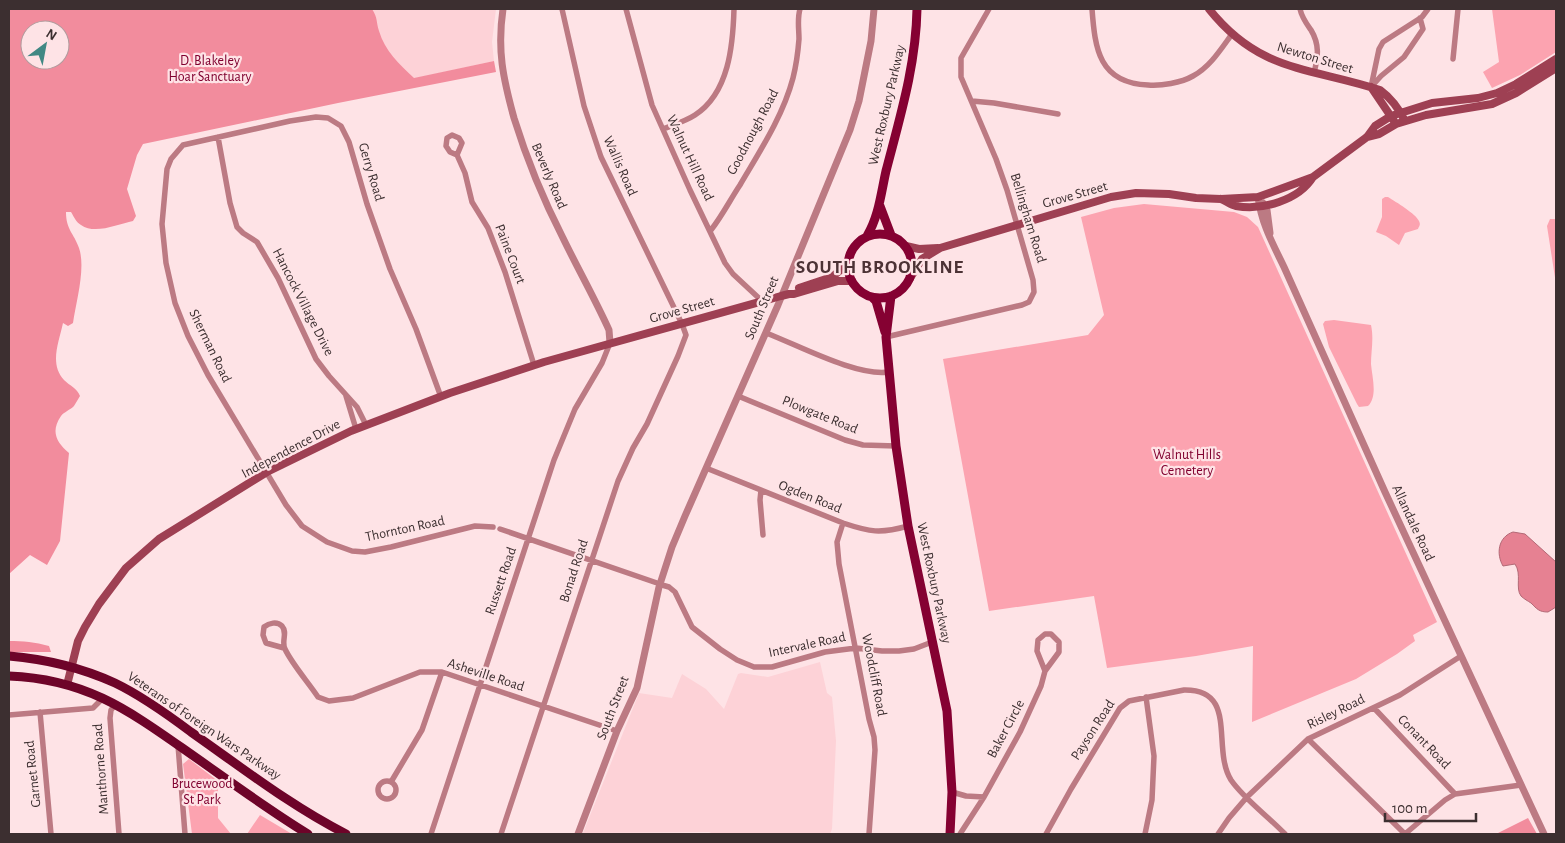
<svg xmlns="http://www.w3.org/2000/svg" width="1565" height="843" font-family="'Alegreya Sans',sans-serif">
<rect width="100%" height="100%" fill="#fee3e6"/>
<path fill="#fdd2d7" d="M 323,9 L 496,9 L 492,42 L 494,61 L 343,94 Z
M 820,662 L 827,693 L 832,697 L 836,741 L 832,829 L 830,834 L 713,834 L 709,832 L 583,833 L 639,693 L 672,698 L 682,674 L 706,689 L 724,709 L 738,674 L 741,673 L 768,677 Z"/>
<path fill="#fca3b0" d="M 1492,9 L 1556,9 L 1556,52 L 1520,75 L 1492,88 L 1483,72 L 1499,62 Z
M 1385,197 L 1388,197 C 1396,202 1416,214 1419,221 C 1421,225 1419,226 1418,229 L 1405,233 L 1399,245 L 1386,236 L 1376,232 L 1382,217 L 1382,199 Z
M 1144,204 L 1234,212 L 1247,217 L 1258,227 L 1437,622 L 1413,635 L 1415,641 L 1397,654 L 1356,679 L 1252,722 L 1253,646 L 1196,656 L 1107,668 L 1094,596 L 989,611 L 943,359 L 1088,335 L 1104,315 L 1081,217 L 1114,208 Z
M 1550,219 L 1556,219 L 1556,284 L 1547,226 Z
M 1334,320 L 1371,325 C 1374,339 1371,351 1371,364 C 1372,377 1378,396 1368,406 L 1359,407 L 1357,404 L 1329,347 L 1323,324 L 1325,321 Z
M 189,759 L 218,781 L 218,818 L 231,834 L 192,834 L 183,764 Z
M 260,815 L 292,834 L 247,834 Z"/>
<path fill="#f28c9d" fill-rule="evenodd" d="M 9,9 L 372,9 C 378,18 376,22 379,31 C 385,51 399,64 414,78 L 494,61 L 496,72 L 338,103 L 143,144 L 137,155 L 127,189 L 136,216 L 133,221 C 118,224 95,235 81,225 C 76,222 74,217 71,212 L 66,212 C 66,230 74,233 79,248 C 86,268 76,302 73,323 L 68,326 L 63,323 C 59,342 49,364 64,380 C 70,386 77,388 80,396 C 78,399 76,403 74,406 C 70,410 64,412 61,416 C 50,432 57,443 69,453 L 60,541 L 47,565 L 30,555 L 9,574 ZM 30,30 L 60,30 L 60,60 L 30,60 Z
M 9,641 C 23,641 35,642 49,646 L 51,652 L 9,652 Z
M 1528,818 L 1537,834 L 1496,834 Z"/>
<path fill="#e68192" stroke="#b36875" d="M 1513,532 L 1525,534 L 1556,562 L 1556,607 L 1548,612 C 1539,612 1537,609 1531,603 C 1528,601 1524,599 1521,596 C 1515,588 1522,574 1515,564 L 1503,566 C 1496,554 1498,537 1513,532 Z"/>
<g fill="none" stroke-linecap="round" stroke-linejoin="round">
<path stroke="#bc7a83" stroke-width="5.5" d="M 626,9 L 652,105 L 690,190 L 725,263 L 733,274 L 762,301
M 1092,9 C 1095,49 1099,83 1148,85 C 1161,86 1181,83 1193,76 C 1210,67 1221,49 1232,34
M 1300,9 C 1302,18 1306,23 1311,30 C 1320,45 1318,57 1314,73
M 1453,59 L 1458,9
M 1372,86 L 1381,76 L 1404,57 L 1423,29 L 1420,18
M 1371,87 L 1379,49 L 1383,42 L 1422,17 L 1428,9
M 972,101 L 994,103 L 1058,114
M 663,129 C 673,125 686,121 695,115 C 729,93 733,45 734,9
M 218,137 L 230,203 L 237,227 L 243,233 L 257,242 L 278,278 L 316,359 L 329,376 L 357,407 L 366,425
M 457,155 L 462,143 L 459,138 L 452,135 L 447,138 L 446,146 L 450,152 L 457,155 L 465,173 L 472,202 L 488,228 L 505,272 L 534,365
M 711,230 C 722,216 730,200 740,185 C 760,151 783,116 793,78 C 796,66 798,52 799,39 C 799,29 797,19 800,9
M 766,333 C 798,345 857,377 889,372
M 886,337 L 1022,305 L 1029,302 L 1034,292 L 1033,280 L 1007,190 L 996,159 L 961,77 L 961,58 L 989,9
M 346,396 L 356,429
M 738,396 L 845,440 L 863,445 L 896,446
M 441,397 L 416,329 L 390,269 L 367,204 L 349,142 L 341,126 L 328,118 L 316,117 L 290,121 L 183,145 L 171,159 L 167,169 L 162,224 L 166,263 L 175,303 L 188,336 L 208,375 L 286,505 L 302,526 L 327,542 L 352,551 L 365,552 L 391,547 L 475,526 L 493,527
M 706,468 L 843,523 C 870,532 880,534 908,526
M 761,490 L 760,500 L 763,535
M 843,523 L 837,542 L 839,564 L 869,719 L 874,737 L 875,750 L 869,834
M 500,529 L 657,583
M 662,585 L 669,587 L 675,592 L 692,627 L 720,649 L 737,660 L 754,667 L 772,667 L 825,652 L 856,648 L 882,651 L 899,651 L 914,649 L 932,642
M 284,648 L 266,643 L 263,635 L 264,627 C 269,623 277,621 282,626 C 288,633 281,641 285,649 C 292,664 308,682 318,697 L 329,701 L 353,698 L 420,672 L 442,672 L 617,731
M 116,704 L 111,710 L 110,718 L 119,834
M 1374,708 L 1455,794
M 40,712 L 51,834
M 9,715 L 93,708 L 103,698
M 1308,739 L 1405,834
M 178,745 L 185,834
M378 790a9 9 0 1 1 18 0a9 9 0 1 1-18 0Z
M 391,782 L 422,730 L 442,672
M 952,792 L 966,796 L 984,797 L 1020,732 L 1041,686 L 1045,671 L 1059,652 L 1059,642 L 1051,634 L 1045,634 L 1038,640 L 1037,651 L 1045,671
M 431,834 L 554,460 L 575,409 L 602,363 L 610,343
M 501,834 L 618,481 L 633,448 L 647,424 L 678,356 L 686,335 L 682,324 L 601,157 L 584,106 L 562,9
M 960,834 L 984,797
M 1046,834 L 1071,789 L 1120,708 L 1129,701 L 1184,690 C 1239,689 1211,748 1231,780 C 1244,799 1269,817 1285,834
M 1145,834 L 1152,800 L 1154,756 L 1146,697
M 1218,834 L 1229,818 L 1247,797 L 1308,739 L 1400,695 L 1461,656
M 1405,834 L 1445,800 L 1455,794 L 1521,785"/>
<path stroke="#bc7a83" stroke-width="7" d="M 503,9 C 497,50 503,78 514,118 C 527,160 543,199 563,238 C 578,269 595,299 609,330 L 610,343
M 1258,197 C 1262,225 1272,242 1284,267 L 1385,492 L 1544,834
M 1263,203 L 1267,210 L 1270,233
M 661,581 L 672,547 L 685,516 L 778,305 L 850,130 L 859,101 L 871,41 L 874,9
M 578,834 L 617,731 L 637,688 L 659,587"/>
<path stroke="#9e4053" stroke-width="8" d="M 1209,9 C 1260,73 1310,67 1380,90 C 1391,98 1399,109 1405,121
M 1371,87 L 1394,121
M 1367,137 L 1379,134 L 1396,124 L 1426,115 L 1492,104 L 1516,93 L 1556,68
M 1221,199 C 1226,201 1231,205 1236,206 C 1262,211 1299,200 1313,177 L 1367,137 L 1375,126 L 1391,116 L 1432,103 L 1478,98 L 1497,93 L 1516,84 L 1556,59
M 906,246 L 919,249 L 938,248
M 909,280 L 922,259 L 940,248 L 1111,197 L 1136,193 L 1169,194 L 1196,198 L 1221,199 L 1258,197 L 1313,177
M 799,288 L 832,277 L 848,264
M 67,685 L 78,641 L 85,627 L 99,604 L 126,568 L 159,539 L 267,472 L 351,431 L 450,393 L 544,362 L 781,296 L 789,294 L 794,294 L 838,281 L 852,281"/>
<path stroke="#850132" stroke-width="9" d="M 880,206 L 891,235
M848 266a32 32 0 1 1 64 0a32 32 0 1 1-64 0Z
M 867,236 C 879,216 881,193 886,171 C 900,117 916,65 917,9
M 891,296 L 886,337 L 896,446 L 908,526 L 947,711 L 952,792 L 950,834
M 872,297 L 876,301 L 885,332"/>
<path stroke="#6e0429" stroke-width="9" d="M 9,656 C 45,659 82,668 115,683 C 142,696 167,714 191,732 C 241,767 291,806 346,834
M 9,676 C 86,679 128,710 188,752 C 228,780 267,809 308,834"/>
</g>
<g text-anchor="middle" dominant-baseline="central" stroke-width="4.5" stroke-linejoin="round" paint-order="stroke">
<g font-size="14" fill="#3c2f30" stroke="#fee3e6">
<text transform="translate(1315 58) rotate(17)">Newton Street</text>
<text transform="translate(887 105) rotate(-77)">West Roxbury Parkway</text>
<text transform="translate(753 132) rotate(-62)">Goodnough Road</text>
<text transform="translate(690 158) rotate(65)">Walnut Hill Road</text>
<text transform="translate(620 166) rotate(66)">Wallis Road</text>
<text transform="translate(371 172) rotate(73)">Gerry Road</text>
<text transform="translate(549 176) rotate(67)">Beverly Road</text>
<text transform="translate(1075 195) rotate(-16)">Grove Street</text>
<text transform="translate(1028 218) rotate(73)">Bellingham Road</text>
<text transform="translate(510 254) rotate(69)">Paine Court</text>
<text transform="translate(303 302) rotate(63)">Hancock Village Drive</text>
<text transform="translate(762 308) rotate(-67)">South Street</text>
<text transform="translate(682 310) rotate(-16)">Grove Street</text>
<text transform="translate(210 346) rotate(64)">Sherman Road</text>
<text transform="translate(820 415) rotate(22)">Plowgate Road</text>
<text transform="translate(291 449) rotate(-28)">Independence Drive</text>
<text transform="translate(810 497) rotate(22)">Ogden Road</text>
<text transform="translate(1413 523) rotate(65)">Allandale Road</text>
<text transform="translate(405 529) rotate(-12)">Thornton Road</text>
<text transform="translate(574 571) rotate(-72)">Bonad Road</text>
<text transform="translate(501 581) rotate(-71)">Russett Road</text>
<text transform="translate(934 583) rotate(78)">West Roxbury Parkway</text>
<text transform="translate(807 645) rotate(-12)">Intervale Road</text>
<text transform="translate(486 675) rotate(18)">Asheville Road</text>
<text transform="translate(874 675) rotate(79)">Woodcliff Road</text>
<text transform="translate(613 708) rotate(-69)">South Street</text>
<text transform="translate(1336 712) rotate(-26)">Risley Road</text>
<text transform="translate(204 726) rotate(34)">Veterans of Foreign Wars Parkway</text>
<text transform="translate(1006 729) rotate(-62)">Baker Circle</text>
<text transform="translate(1093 730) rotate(-57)">Payson Road</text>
<text transform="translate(1424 742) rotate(46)">Conant Road</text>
<text transform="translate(101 769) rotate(-94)">Manthorne Road</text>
<text transform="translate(33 774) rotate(-96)">Garnet Road</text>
</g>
<g font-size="14" fill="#80002f" stroke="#fee3e6">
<text x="210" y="61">D. Blakeley<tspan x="210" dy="16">Hoar Sanctuary</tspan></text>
<text x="1187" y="455">Walnut Hills<tspan x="1187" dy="16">Cemetery</tspan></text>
<text x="202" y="784">Brucewood<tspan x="202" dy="16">St Park</tspan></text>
</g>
<g font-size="19" font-weight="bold" letter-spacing="1" fill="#4c3235" stroke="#fee3e6">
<text x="880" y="267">SOUTH BROOKLINE</text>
</g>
</g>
<rect width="1565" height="843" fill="none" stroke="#3c2f30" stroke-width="20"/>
<g transform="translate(45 45) rotate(32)"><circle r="24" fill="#fee3e6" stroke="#b09b9d"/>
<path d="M0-4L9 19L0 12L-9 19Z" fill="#418884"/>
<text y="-8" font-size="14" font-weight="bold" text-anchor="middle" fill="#3c2f30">N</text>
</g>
<path d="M1385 813v8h91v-8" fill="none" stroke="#3c2f30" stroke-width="2.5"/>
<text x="1392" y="813" font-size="15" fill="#3c2f30" stroke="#fee3e6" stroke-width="4" paint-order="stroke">100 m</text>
</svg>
